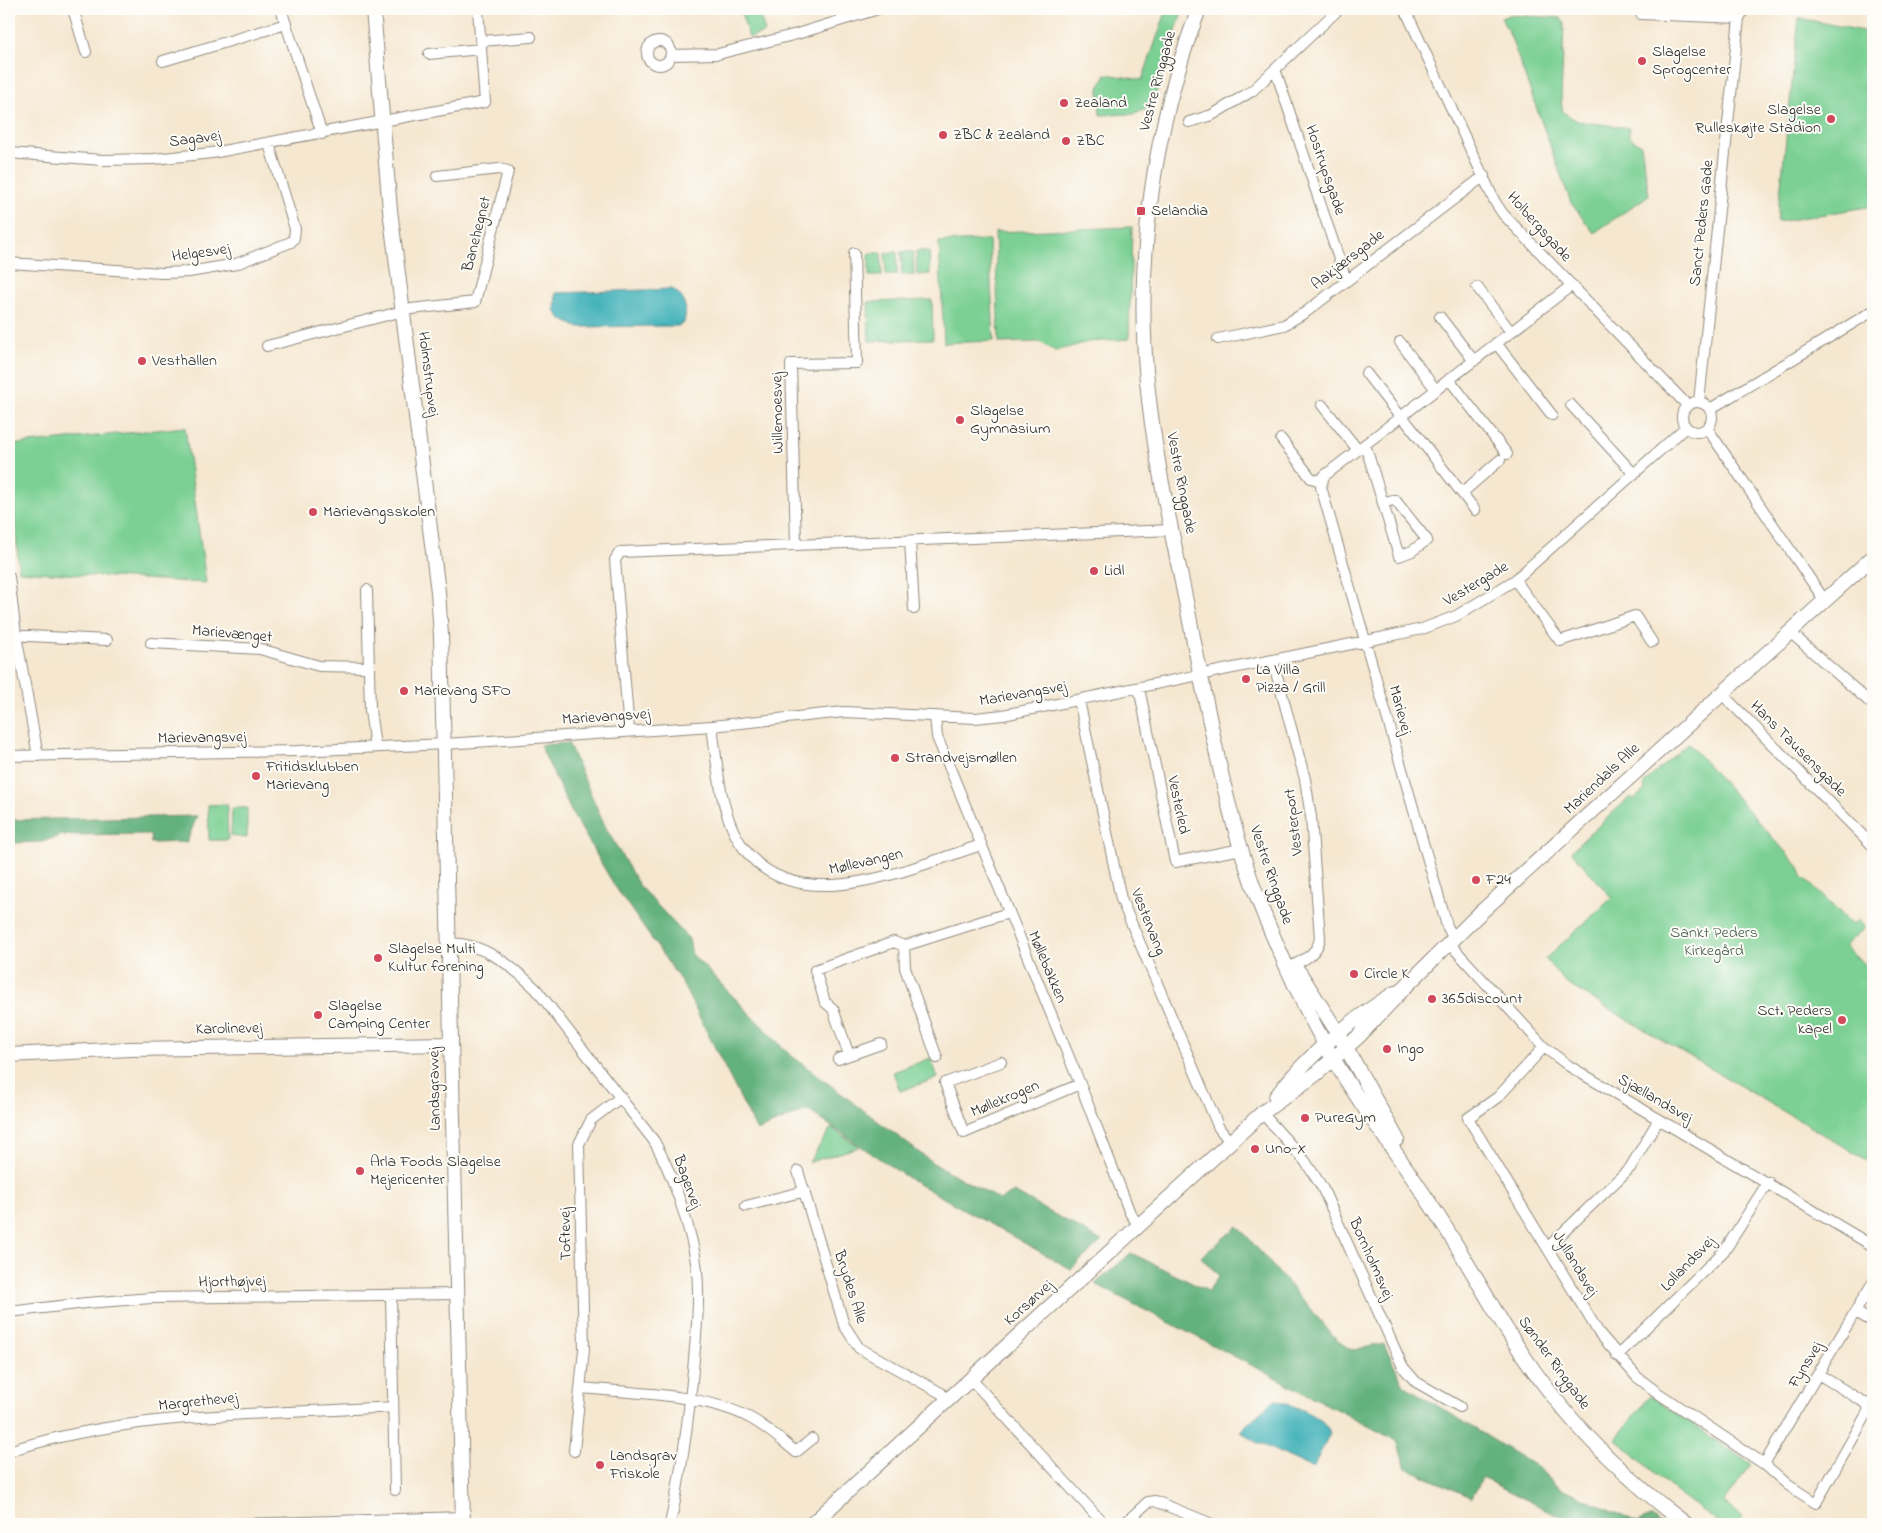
<svg xmlns="http://www.w3.org/2000/svg" width="1882" height="1533" font-family="'Indie Flower',sans-serif">
<rect width="100%" height="100%" fill="#fdfcf7"/>
<filter id="ink" filterUnits="userSpaceOnUse"><feTurbulence type="fractalNoise" baseFrequency=".02" numOctaves="2"/><feDisplacementMap in="SourceGraphic" scale="10" xChannelSelector="R" yChannelSelector="G"/><feConvolveMatrix kernelMatrix="1 2 1 2 8 2 1 2 1" color-interpolation-filters="sRGB"/></filter>
<filter id="wash" filterUnits="userSpaceOnUse"><feTurbulence type="fractalNoise" baseFrequency=".0096" numOctaves="4" result="noise"/><feDisplacementMap in="SourceGraphic" scale="20" xChannelSelector="R" yChannelSelector="G"/><feGaussianBlur stdDeviation="1.12" result="paint"/><feColorMatrix in="noise" values="0 0 0 0 0 0 0 0 0 0 0 0 0 0 0 0 0 1.4 0 .05"/><feComposite in="paint" operator="in"/></filter>
<g filter="url(#wash)">
<rect width="100%" height="100%" fill="#f5e7d0"/>
<path fill="#7bd094" stroke="#537e60" d="M 740,9 L 758,9 L 765,32 L 749,38 Z
M 1167,9 L 1183,9 L 1152,106 L 1135,114 L 1100,115 L 1099,88 L 1106,74 L 1142,80 Z
M 1509,15 L 1561,18 L 1564,23 L 1561,101 L 1563,112 L 1577,121 L 1629,128 L 1629,137 L 1641,145 L 1649,195 L 1594,233 L 1571,203 L 1510,35 L 1501,18 Z
M 1799,18 L 1873,33 L 1873,206 L 1777,222 Z
M 1132,227 L 1129,339 L 1088,342 L 1055,351 L 1040,342 L 999,343 L 995,232 Z
M 989,240 L 994,341 L 944,343 L 939,242 Z
M 916,251 L 929,251 L 930,274 L 917,275 Z
M 897,252 L 897,275 L 886,275 L 885,253 Z
M 901,252 L 913,252 L 914,275 L 902,275 Z
M 869,253 L 881,253 L 882,276 L 869,276 Z
M 932,300 L 933,339 L 869,341 L 868,302 Z
M 185,427 L 206,583 L 19,571 L 9,445 Z
M 1688,743 L 1799,867 L 1802,876 L 1852,925 L 1858,920 L 1865,927 L 1845,946 L 1873,974 L 1873,1164 L 1567,984 L 1545,959 L 1612,898 L 1571,851 L 1630,797 L 1634,799 L 1645,790 L 1644,783 Z
M 227,804 L 228,840 L 209,840 L 208,805 Z
M 232,808 L 247,808 L 247,838 L 231,836 Z
M 931,1058 L 938,1078 L 900,1091 L 893,1072 Z
M 831,1128 L 859,1147 L 810,1162 L 809,1162 Z
M 1650,1396 L 1751,1464 L 1724,1503 L 1742,1517 L 1737,1524 L 1722,1524 L 1714,1519 L 1675,1491 L 1616,1439 Z"/>
<path fill="#64b27e" stroke="#486e54" d="M 568,743 L 607,830 L 640,887 L 689,939 L 692,954 L 788,1053 L 933,1163 L 1000,1200 L 1014,1192 L 1102,1241 L 1071,1269 L 911,1180 L 807,1110 L 757,1131 L 681,981 L 614,885 L 570,809 L 540,745 Z
M 197,816 L 187,842 L 151,843 L 150,834 L 62,835 L 42,842 L 9,843 L 9,820 Z
M 1238,1226 L 1338,1341 L 1351,1350 L 1384,1344 L 1404,1385 L 1537,1467 L 1556,1485 L 1637,1523 L 1651,1517 L 1661,1524 L 1576,1524 L 1482,1478 L 1472,1498 L 1406,1468 L 1397,1441 L 1095,1284 L 1131,1253 L 1208,1291 L 1219,1276 L 1201,1257 Z"/>
<path fill="#42b2b9" stroke="#366e72" d="M 672,289 C 686,297 687,309 684,323 L 678,326 L 577,327 L 561,319 L 555,311 L 556,293 Z
M 1275,1399 C 1292,1406 1325,1415 1330,1433 L 1313,1468 L 1256,1442 L 1240,1431 Z"/>
</g>
<g filter="url(#ink)">
<g fill="none" stroke-linecap="round" stroke-linejoin="round">
<g stroke="#90897e" stroke-width="12">
<path id="street" d="M 73,9 L 86,52
M 281,9 L 322,134
M 1405,9 L 1495,202 L 1503,214 L 1687,405
M 1641,14 L 1739,18
M 481,41 L 531,37
M647 53a12 12 0 1 1 24 0a12 12 0 1 1-24 0Z
M 429,54 L 481,49
M 671,55 L 718,54 L 797,34 L 878,9
M 163,61 L 286,24
M 1275,69 L 1344,274 L 1348,279
M 1189,122 L 1212,115 L 1252,91 L 1339,9
M 9,153 L 102,160 L 154,159 L 212,153 L 485,102 L 478,9
M 9,263 L 162,273 L 189,272 L 236,264 L 291,242 L 294,238 L 295,229 L 269,144
M 1477,287 L 1511,332
M 1440,317 L 1474,361
M 1218,339 L 1284,325 L 1306,312 L 1484,176
M 1400,342 L 1436,390
M 1496,343 L 1552,415
M 267,346 L 411,309 L 475,302 L 508,171 L 499,169 L 437,176
M 1366,373 L 1400,417
M 1449,379 L 1507,454
M 1699,402 L 1739,18 L 1744,9
M1682 417a15 15 0 1 1 30 0a15 15 0 1 1-30 0Z
M 1322,405 L 1358,450
M 1571,405 L 1634,474
M 1710,409 L 1873,311
M 1402,416 L 1475,510
M 1707,428 L 1825,601
M 1281,439 L 1311,478 L 1321,481
M 1365,444 L 1399,556 L 1412,551 L 1427,540 L 1395,500 L 1383,502
M 1462,493 L 1500,460
M 910,541 L 914,609
M 796,545 L 791,364 L 857,363 L 854,253
M 9,577 L 16,635 L 38,756
M 1515,580 L 1560,641 L 1635,616 L 1652,642
M 367,590 L 370,710 L 375,747
M 1791,633 L 1873,705
M 9,635 L 107,640
M 151,643 L 260,649 L 319,666 L 368,667
M 1273,661 L 1305,779 L 1311,817 L 1320,938 C 1317,955 1303,960 1288,968
M 1139,688 L 1175,862 L 1241,849
M 1722,694 L 1873,846
M 1079,700 L 1121,899 L 1219,1128 L 1230,1142
M 935,716 L 937,737 L 1080,1084 L 1130,1213 L 1139,1226
M 712,726 C 717,761 719,804 736,836 C 785,927 909,868 981,845
M 629,731 L 615,560 L 620,552 L 1172,530
M 9,756 L 297,751 L 445,744 L 712,726 L 844,712 L 975,718 L 1003,715 L 1366,641 L 1422,629 L 1456,616 L 1515,580 L 1686,427
M 1454,939 L 1447,926 L 1321,487 L 1324,476 L 1572,285
M 449,943 C 484,943 511,965 536,989 L 654,1141 C 672,1173 688,1220 695,1256 C 701,1290 697,1325 694,1359 C 689,1417 683,1467 670,1524
M 1450,944 L 1544,1047 L 1569,1066 L 1873,1246
M 904,946 L 1008,913
M 1544,1047 L 1498,1097 L 1468,1118 L 1599,1333 L 1637,1377 L 1658,1393 L 1764,1464 L 1788,1485 L 1816,1503 L 1869,1410 L 1867,1404 L 1818,1374
M 849,1055 L 833,1009 L 825,1002 L 815,970 L 894,942 L 904,946 L 905,968 L 937,1058
M 838,1059 L 881,1044
M 1001,1062 L 945,1083 L 964,1133 L 1080,1084
M 1262,1113 L 1305,1161 L 1322,1187 L 1403,1367 L 1416,1382 L 1460,1407
M 798,1171 L 844,1325 L 859,1348 L 941,1393 L 947,1400
M 746,1206 L 805,1191
M 1547,1248 L 1630,1168 L 1659,1119
M 391,1295 L 395,1490
M 9,1312 L 86,1303 L 152,1298 L 457,1294
M 1856,1312 L 1873,1322
M 1617,1356 L 1725,1250 L 1768,1182
M 971,1379 L 1104,1524
M 581,1388 C 632,1393 706,1394 750,1418 C 767,1427 781,1440 796,1452 L 812,1439
M 9,1451 C 134,1411 263,1415 393,1407
M 574,1451 L 584,1349 L 579,1144 L 591,1120 L 621,1097
M 1764,1464 L 1873,1282
M 240,1524 L 463,1517
M 1124,1524 L 1148,1502 L 1155,1501 L 1212,1524"/>
</g>
<g stroke="#90897e" stroke-width="16">
<path id="secondary" d="M 373,9 L 390,210 L 438,592 L 441,635 L 463,1524
M 1199,9 C 1154,125 1135,256 1147,381 C 1155,467 1177,552 1193,637 C 1213,736 1230,837 1270,929 C 1290,975 1311,1023 1337,1065 C 1369,1118 1407,1167 1440,1219 C 1475,1273 1504,1332 1543,1383 C 1583,1437 1633,1484 1686,1524
M 1299,972 L 1338,1033 L 1397,1139
M 9,1055 L 130,1049 L 451,1044
M 1276,1097 C 1308,1054 1350,1021 1395,993
M 812,1524 L 1262,1113 L 1316,1074 L 1359,1036 L 1406,986 L 1480,913 L 1873,557"/>
</g>
<use href="#street" stroke="#fff" stroke-width="10"/>
<use href="#secondary" stroke="#fff" stroke-width="14"/>
</g>
</g>
<g fill="#d1495b" stroke="#fdfcf7" stroke-width="2">
<circle cx="1642" cy="61" r="5"/>
<circle cx="1064" cy="103" r="5"/>
<circle cx="1831" cy="119" r="5"/>
<circle cx="943" cy="135" r="5"/>
<circle cx="1066" cy="141" r="5"/>
<rect x="1136" y="206" width="10" height="10" rx="2.5"/>
<circle cx="142" cy="361" r="5"/>
<circle cx="960" cy="420" r="5"/>
<circle cx="313" cy="512" r="5"/>
<circle cx="1094" cy="571" r="5"/>
<circle cx="1246" cy="679" r="5"/>
<circle cx="404" cy="691" r="5"/>
<circle cx="895" cy="758" r="5"/>
<circle cx="256" cy="776" r="5"/>
<circle cx="1476" cy="880" r="5"/>
<circle cx="378" cy="958" r="5"/>
<circle cx="1354" cy="974" r="5"/>
<circle cx="1432" cy="999" r="5"/>
<circle cx="318" cy="1015" r="5"/>
<circle cx="1842" cy="1020" r="5"/>
<circle cx="1387" cy="1049" r="5"/>
<circle cx="1305" cy="1118" r="5"/>
<circle cx="1255" cy="1149" r="5"/>
<circle cx="360" cy="1171" r="5"/>
<circle cx="600" cy="1465" r="5"/>
</g>
<g text-anchor="middle" dominant-baseline="central" stroke-width="4" stroke-linejoin="round" paint-order="stroke">
<g font-size="16" fill="#2b2b2b" stroke="#fdfcf7" text-anchor="start">
<text x="1652" y="52">Slagelse<tspan x="1652" dy="18">Sprogcenter</tspan></text>
<text x="1074" y="103">Zealand</text>
<text x="1821" y="110" text-anchor="end">Slagelse<tspan x="1821" dy="18">Rulleskøjte Stadion</tspan></text>
<text x="953" y="135">ZBC &amp; Zealand</text>
<text x="1076" y="141">ZBC</text>
<text x="1151" y="211">Selandia</text>
<text x="152" y="361">Vesthallen</text>
<text x="970" y="411">Slagelse<tspan x="970" dy="18">Gymnasium</tspan></text>
<text x="323" y="512">Marievangsskolen</text>
<text x="1104" y="571">Lidl</text>
<text x="1256" y="670">La Villa<tspan x="1256" dy="18">Pizza / Grill</tspan></text>
<text x="414" y="691">Marievang SFO</text>
<text x="905" y="758">Strandvejsmøllen</text>
<text x="266" y="767">Fritidsklubben<tspan x="266" dy="18">Marievang</tspan></text>
<text x="1486" y="880">F24</text>
<text x="388" y="949">Slagelse Multi<tspan x="388" dy="18">Kultur forening</tspan></text>
<text x="1364" y="974">Circle K</text>
<text x="1442" y="999">365discount</text>
<text x="328" y="1006">Slagelse<tspan x="328" dy="18">Camping Center</tspan></text>
<text x="1832" y="1011" text-anchor="end">Sct. Peders<tspan x="1832" dy="18">kapel</tspan></text>
<text x="1397" y="1049">Ingo</text>
<text x="1315" y="1118">PureGym</text>
<text x="1265" y="1149">Uno-X</text>
<text x="370" y="1162">Arla Foods Slagelse<tspan x="370" dy="18">Mejericenter</tspan></text>
<text x="610" y="1456">Landsgrav<tspan x="610" dy="18">Friskole</tspan></text>
</g>
<g font-size="16" fill="#2b2b2b" stroke="#fdfcf7">
<text transform="translate(1158 81) rotate(-75)">Vestre Ringgade</text>
<text transform="translate(195 139) rotate(-7)">Sagavej</text>
<text transform="translate(1325 170) rotate(71)">Hostrupsgade</text>
<text transform="translate(1702 223) rotate(-84)">Sanct Peders Gade</text>
<text transform="translate(1539 227) rotate(48)">Holbergsgade</text>
<text transform="translate(477 234) rotate(-76)">Banehegnet</text>
<text transform="translate(201 253) rotate(-8)">Helgesvej</text>
<text transform="translate(1348 260) rotate(-38)">Aakjærsgade</text>
<text transform="translate(428 374) rotate(83)">Holmstrupvej</text>
<text transform="translate(778 413) rotate(-91)">Willemoesvej</text>
<text transform="translate(1181 483) rotate(79)">Vestre Ringgade</text>
<text transform="translate(1476 584) rotate(-31)">Vestergade</text>
<text transform="translate(232 634) rotate(5)">Marievænget</text>
<text transform="translate(1023 694) rotate(-10)">Marievangsvej</text>
<text transform="translate(1400 710) rotate(75)">Marievej</text>
<text transform="translate(606 717) rotate(-4)">Marievangsvej</text>
<text transform="translate(202 738) rotate(-1)">Marievangsvej</text>
<text transform="translate(1798 749) rotate(45)">Hans Tausensgade</text>
<text transform="translate(1602 779) rotate(-43)">Mariendals Alle</text>
<text transform="translate(1178 805) rotate(78)">Vesterled</text>
<text transform="translate(1294 822) rotate(-97)">Vesterport</text>
<text transform="translate(866 862) rotate(-13)">Møllevangen</text>
<text transform="translate(1271 875) rotate(71)">Vestre Ringgade</text>
<text transform="translate(1148 922) rotate(68)">Vestervang</text>
<text transform="translate(1047 967) rotate(67)">Møllebakken</text>
<text transform="translate(229 1029) rotate(-1)">Karolinevej</text>
<text transform="translate(435 1089) rotate(-91)">Landsgravvej</text>
<text transform="translate(1005 1099) rotate(-23)">Møllekrogen</text>
<text transform="translate(1655 1099) rotate(30)">Sjællandsvej</text>
<text transform="translate(687 1182) rotate(70)">Bagervej</text>
<text transform="translate(566 1234) rotate(-91)">Toftevej</text>
<text transform="translate(1371 1259) rotate(66)">Bornholmsvej</text>
<text transform="translate(1575 1264) rotate(59)">Jyllandsvej</text>
<text transform="translate(1688 1264) rotate(-46)">Lollandsvej</text>
<text transform="translate(232 1282) rotate(-1)">Hjorthøjvej</text>
<text transform="translate(850 1287) rotate(72)">Brydes Alle</text>
<text transform="translate(1029 1303) rotate(-42)">Korsørvej</text>
<text transform="translate(1554 1363) rotate(54)">Sønder Ringgade</text>
<text transform="translate(1806 1365) rotate(-59)">Fynsvej</text>
<text transform="translate(198 1402) rotate(-6)">Margrethevej</text>
</g>
<g font-size="16" fill="#435d4a" stroke="#fdfcf7">
<text x="1714" y="933">Sankt Peders<tspan x="1714" dy="18">Kirkegård</tspan></text>
</g>
</g>
<rect width="1882" height="1533" fill="none" stroke="#fdfcf7" stroke-width="30"/>
</svg>
